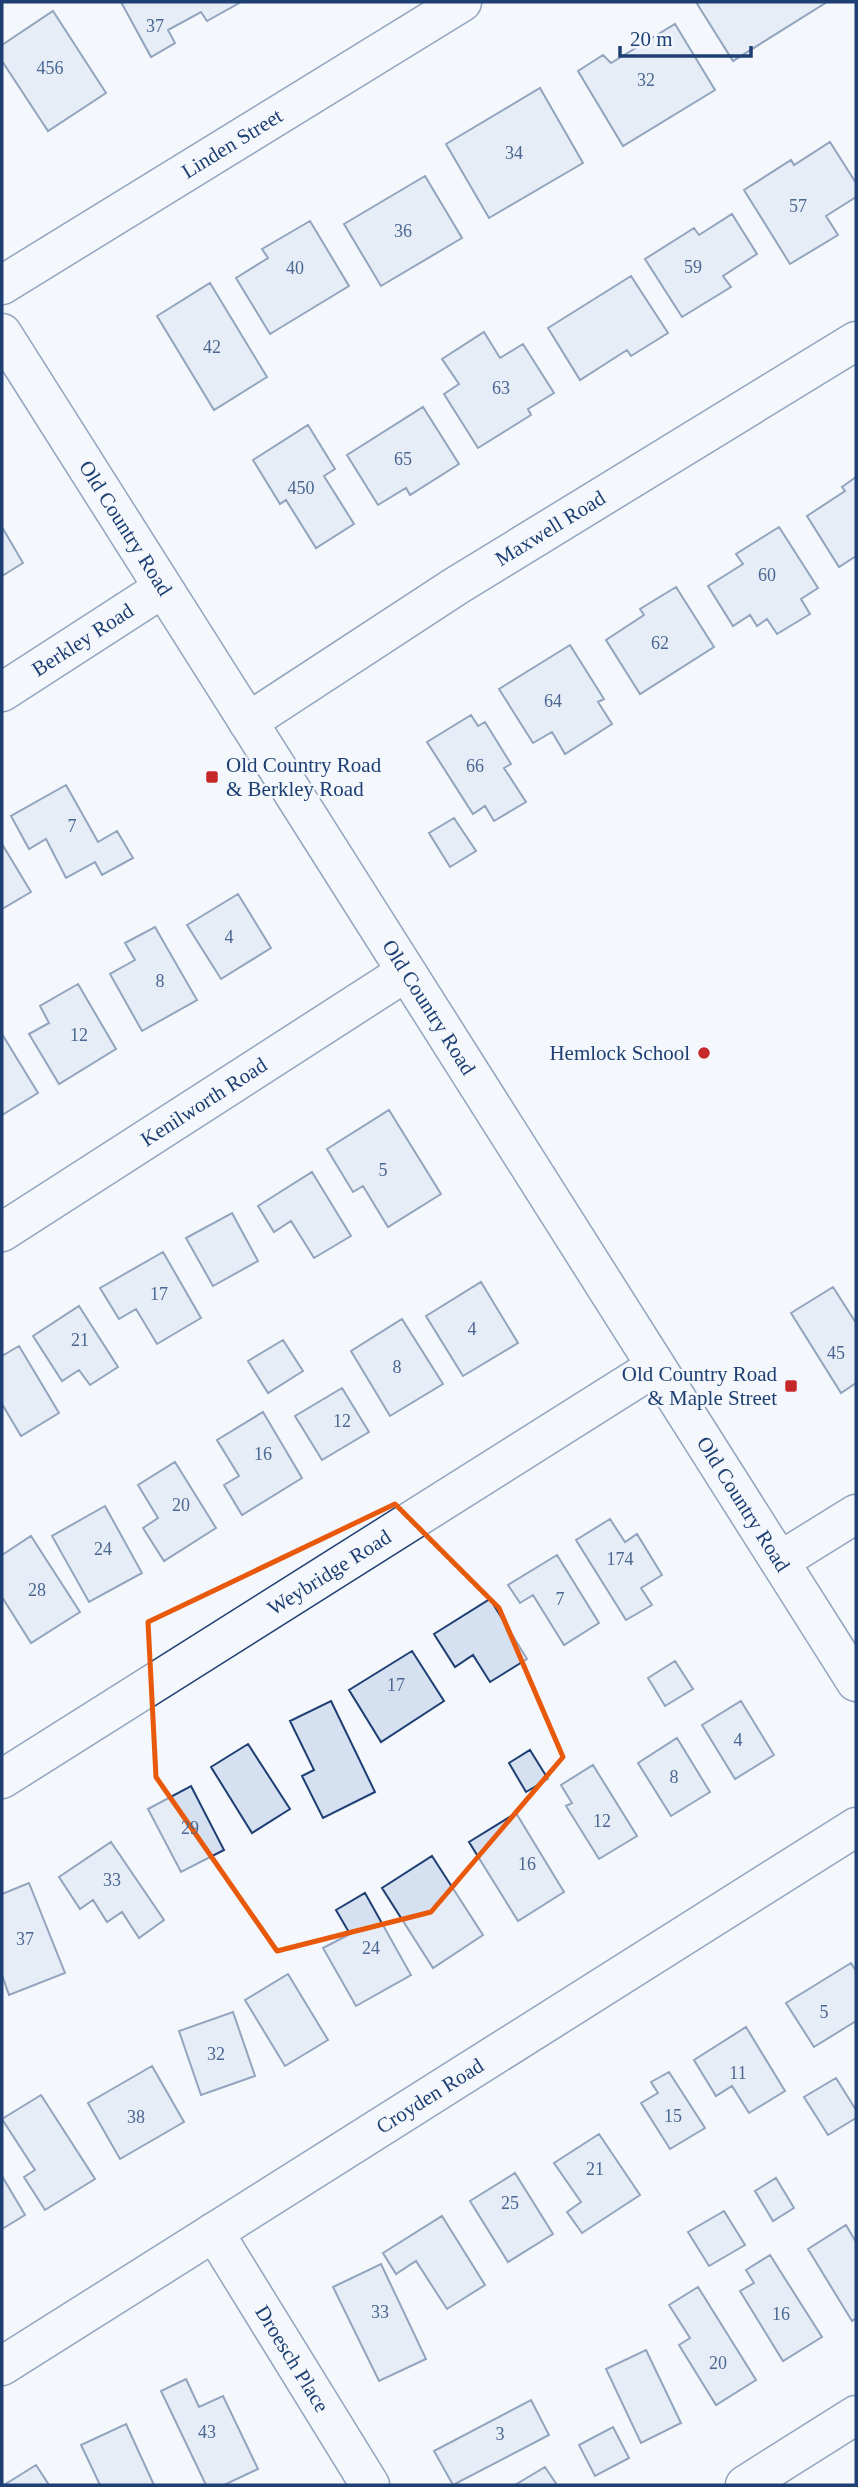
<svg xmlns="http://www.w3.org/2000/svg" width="858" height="2487" font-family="Georgia,serif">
<rect width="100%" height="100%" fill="#f4f7fb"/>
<path fill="#d5e0f0" stroke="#1d3f73" stroke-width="2" d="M 121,2 L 241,2 L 207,21 L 201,12 L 168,30 L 175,43 L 151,57 Z
M 696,2 L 827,2 L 733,61 Z
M 53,11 L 106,93 L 48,131 L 2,61 L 2,45 Z
M 675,24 L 715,90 L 623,146 L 578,71 L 603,55 L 611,63 Z
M 540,88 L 583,163 L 489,218 L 446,144 Z
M 830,142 L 856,183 L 856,197 L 826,216 L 838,235 L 790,264 L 744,190 L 791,160 L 794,165 Z
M 425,176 L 462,238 L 381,286 L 344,224 Z
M 732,214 L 757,254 L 723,276 L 731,287 L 682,317 L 645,259 L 694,228 L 699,235 Z
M 310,221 L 349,286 L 270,334 L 236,278 L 268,258 L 262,249 Z
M 631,276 L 668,333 L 631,356 L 627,350 L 580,380 L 548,328 Z
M 210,283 L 267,377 L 214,410 L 157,316 Z
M 484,332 L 500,358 L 523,344 L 554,393 L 528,409 L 531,415 L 478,448 L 444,394 L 459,384 L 442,359 Z
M 423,407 L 459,464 L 410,495 L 406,488 L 378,505 L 347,455 Z
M 308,425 L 335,469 L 324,476 L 354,524 L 316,548 L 286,500 L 280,504 L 253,460 Z
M 856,477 L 856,556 L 839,567 L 807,516 L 845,491 L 842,487 Z
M 2,527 L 23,563 L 2,576 Z
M 779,527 L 818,588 L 801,599 L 810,614 L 777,634 L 767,619 L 757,626 L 750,615 L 733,626 L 708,586 L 743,564 L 736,554 Z
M 676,587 L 714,647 L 640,694 L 606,640 L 644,615 L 640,609 Z
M 570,645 L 604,699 L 598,702 L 612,724 L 565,754 L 552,732 L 533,743 L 499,689 Z
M 471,715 L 478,726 L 485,722 L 511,764 L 504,768 L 526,802 L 494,821 L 485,806 L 473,814 L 427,742 Z
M 66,785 L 98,842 L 117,831 L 133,858 L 102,875 L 95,862 L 66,878 L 46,839 L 29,849 L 11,816 Z
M 454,818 L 476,851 L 450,867 L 429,833 Z
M 2,844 L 31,892 L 2,909 Z
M 238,894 L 271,948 L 221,979 L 187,925 Z
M 155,927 L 197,1000 L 142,1031 L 110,974 L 135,960 L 125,943 Z
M 78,984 L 116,1049 L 59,1084 L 29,1034 L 49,1023 L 40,1006 Z
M 2,1034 L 38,1093 L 2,1115 Z
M 389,1110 L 441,1194 L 388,1227 L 363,1186 L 353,1192 L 327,1149 Z
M 312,1172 L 351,1236 L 314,1258 L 291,1221 L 274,1232 L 258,1206 Z
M 232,1213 L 258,1261 L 213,1286 L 186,1238 Z
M 163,1252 L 201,1318 L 157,1344 L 136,1309 L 119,1319 L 100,1288 Z
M 481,1282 L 518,1343 L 463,1376 L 426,1316 Z
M 833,1287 L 856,1323 L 856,1383 L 841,1393 L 791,1313 Z
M 79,1306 L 118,1367 L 90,1385 L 79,1370 L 62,1381 L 33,1336 Z
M 402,1319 L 443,1384 L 390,1416 L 351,1351 Z
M 283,1340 L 303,1371 L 268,1393 L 248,1361 Z
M 19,1346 L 59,1413 L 21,1436 L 2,1404 L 2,1356 Z
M 342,1388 L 369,1432 L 322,1460 L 295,1416 Z
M 263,1412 L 302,1478 L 242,1515 L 224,1485 L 239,1476 L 217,1440 Z
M 175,1462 L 216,1528 L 164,1561 L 143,1528 L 158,1518 L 138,1485 Z
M 105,1506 L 142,1573 L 89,1602 L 52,1536 Z
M 610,1519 L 625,1542 L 637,1534 L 662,1575 L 641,1588 L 652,1605 L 626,1620 L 576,1540 Z
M 31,1536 L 80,1612 L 31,1643 L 2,1597 L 2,1555 Z
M 557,1555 L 599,1623 L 564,1645 L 533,1595 L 520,1603 L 508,1585 Z
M 490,1599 L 527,1659 L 490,1682 L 473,1655 L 455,1667 L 434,1634 Z
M 412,1651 L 444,1701 L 381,1742 L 349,1690 Z
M 675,1661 L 693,1689 L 665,1706 L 648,1678 Z
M 331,1701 L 375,1792 L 323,1818 L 302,1776 L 314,1770 L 290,1721 Z
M 741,1701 L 774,1755 L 735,1779 L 702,1725 Z
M 677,1738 L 710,1792 L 671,1816 L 638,1763 Z
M 248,1744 L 290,1809 L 252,1833 L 211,1767 Z
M 530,1750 L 548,1779 L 526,1792 L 509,1763 Z
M 593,1765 L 637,1836 L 599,1859 L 566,1806 L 572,1803 L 561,1785 Z
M 191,1786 L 224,1850 L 181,1872 L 148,1809 Z
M 516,1813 L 564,1892 L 518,1921 L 469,1842 Z
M 111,1842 L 164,1920 L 139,1938 L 122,1912 L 107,1922 L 93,1900 L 80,1909 L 59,1877 Z
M 432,1856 L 483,1935 L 433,1968 L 382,1888 Z
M 29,1883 L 65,1973 L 9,1995 L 2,1975 L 2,1894 Z
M 365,1893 L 411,1975 L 356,2006 L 323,1948 L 350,1934 L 336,1910 Z
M 851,1963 L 856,1971 L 856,2021 L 814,2047 L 786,2003 Z
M 288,1974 L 328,2040 L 285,2066 L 245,2000 Z
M 233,2012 L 255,2076 L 201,2095 L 179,2031 Z
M 746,2027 L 785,2091 L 749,2113 L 732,2086 L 716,2096 L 694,2060 Z
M 152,2066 L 184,2122 L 120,2159 L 88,2103 Z
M 669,2072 L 705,2128 L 670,2149 L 641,2103 L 658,2093 L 651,2082 Z
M 836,2078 L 856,2110 L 856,2118 L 828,2135 L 804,2097 Z
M 41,2095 L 95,2179 L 45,2210 L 24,2177 L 35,2170 L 2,2119 Z
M 599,2134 L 640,2195 L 582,2233 L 567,2212 L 581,2202 L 554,2163 Z
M 515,2173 L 553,2234 L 508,2262 L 470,2201 Z
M 2,2176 L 25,2215 L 2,2229 Z
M 776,2178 L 794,2208 L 773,2221 L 755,2191 Z
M 724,2211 L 745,2245 L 709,2266 L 688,2232 Z
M 442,2216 L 485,2285 L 447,2309 L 416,2261 L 396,2274 L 383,2253 Z
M 846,2225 L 856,2242 L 856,2318 L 852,2321 L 808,2249 Z
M 770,2255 L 822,2337 L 783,2361 L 740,2291 L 754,2283 L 746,2270 Z
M 381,2264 L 426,2359 L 379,2381 L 333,2287 Z
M 698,2287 L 756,2380 L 716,2405 L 679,2345 L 690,2338 L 669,2305 Z
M 646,2350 L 681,2423 L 641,2443 L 606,2369 Z
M 186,2379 L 199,2407 L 223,2396 L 258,2469 L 224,2485 L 206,2485 L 161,2391 Z
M 531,2400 L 549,2435 L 453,2485 L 434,2451 Z
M 126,2424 L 154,2485 L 100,2485 L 81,2445 Z
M 613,2427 L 629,2458 L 595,2476 L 579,2445 Z
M 36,2465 L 49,2485 L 4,2485 Z
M 545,2467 L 557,2485 L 515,2485 Z"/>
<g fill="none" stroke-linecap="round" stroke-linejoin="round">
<g stroke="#1d3f73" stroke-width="41">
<g id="minor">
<path id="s1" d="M 2,285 L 462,2"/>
<path id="s2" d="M 2,692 L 163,588"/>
<path id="s3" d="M 248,722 L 456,586 L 856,341"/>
<path id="s4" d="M 2,1232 L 406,972"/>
<path d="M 780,1561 L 856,1514"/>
<path id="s5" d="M 2,1779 L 655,1367"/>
<path id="s6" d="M 214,2232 L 370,2485"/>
<path id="s7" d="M 2,2366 L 856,1827"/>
<path d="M 745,2485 L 856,2415"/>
</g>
</g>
<g stroke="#1d3f73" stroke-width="41">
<g id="primary">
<path id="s8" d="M 2,333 L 856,1682"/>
</g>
</g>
<use href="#minor" stroke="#f4f7fb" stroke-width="38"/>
<use href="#primary" stroke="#f4f7fb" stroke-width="38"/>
</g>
<path d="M0 0H858V2487H0ZM 395,1504 L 499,1608 L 563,1757 L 431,1912 L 277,1951 L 156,1777 L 148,1622 Z" fill="#f4f7fb" fill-opacity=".55" fill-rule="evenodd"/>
<path fill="none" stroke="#e8590c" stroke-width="5" stroke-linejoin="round" d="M 395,1504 L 499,1608 L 563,1757 L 431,1912 L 277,1951 L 156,1777 L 148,1622 Z"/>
<g fill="#c62828" stroke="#f4f7fb" stroke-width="2.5">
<rect x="205" y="770" width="14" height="14" rx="3.5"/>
<circle cx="704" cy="1053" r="7"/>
<rect x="784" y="1379" width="14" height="14" rx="3.5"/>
</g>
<g text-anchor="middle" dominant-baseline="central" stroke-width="5" stroke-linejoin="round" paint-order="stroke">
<g font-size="18" fill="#4b6792">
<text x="155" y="26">37</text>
<text x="50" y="68">456</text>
<text x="646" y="80">32</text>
<text x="514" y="153">34</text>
<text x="798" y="206">57</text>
<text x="403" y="231">36</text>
<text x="693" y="267">59</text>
<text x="295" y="268">40</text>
<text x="212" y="347">42</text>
<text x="501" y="388">63</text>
<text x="403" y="459">65</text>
<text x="301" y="488">450</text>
<text x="767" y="575">60</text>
<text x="660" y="643">62</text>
<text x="553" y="701">64</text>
<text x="475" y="766">66</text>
<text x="72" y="826">7</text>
<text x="229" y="937">4</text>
<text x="160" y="981">8</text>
<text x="79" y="1035">12</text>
<text x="383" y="1170">5</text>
<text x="159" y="1294">17</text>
<text x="472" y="1329">4</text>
<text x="80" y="1340">21</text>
<text x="836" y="1353">45</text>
<text x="397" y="1367">8</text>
<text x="342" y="1421">12</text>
<text x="263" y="1454">16</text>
<text x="181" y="1505">20</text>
<text x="103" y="1549">24</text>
<text x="620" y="1559">174</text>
<text x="37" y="1590">28</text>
<text x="560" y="1599">7</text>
<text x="396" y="1685">17</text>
<text x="738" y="1740">4</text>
<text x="674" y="1777">8</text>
<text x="602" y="1821">12</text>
<text x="190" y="1828">29</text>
<text x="527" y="1864">16</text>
<text x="112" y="1880">33</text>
<text x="25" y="1939">37</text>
<text x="371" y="1948">24</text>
<text x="824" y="2012">5</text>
<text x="216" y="2054">32</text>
<text x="738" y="2073">11</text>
<text x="673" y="2116">15</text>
<text x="136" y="2117">38</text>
<text x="595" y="2169">21</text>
<text x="510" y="2203">25</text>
<text x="380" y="2312">33</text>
<text x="781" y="2314">16</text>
<text x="718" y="2363">20</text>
<text x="207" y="2432">43</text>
<text x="500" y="2434">3</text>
</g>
<g font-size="21" fill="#1d3f73" stroke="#f4f7fb">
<text stroke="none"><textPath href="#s1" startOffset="270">Linden Street</textPath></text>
<text stroke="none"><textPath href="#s8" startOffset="231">Old Country Road</textPath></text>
<text stroke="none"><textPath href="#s3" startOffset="359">Maxwell Road</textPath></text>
<text stroke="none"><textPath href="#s2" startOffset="96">Berkley Road</textPath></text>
<text stroke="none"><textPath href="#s8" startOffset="798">Old Country Road</textPath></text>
<text stroke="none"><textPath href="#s4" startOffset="240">Kenilworth Road</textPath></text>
<text stroke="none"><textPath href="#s8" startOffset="1386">Old Country Road</textPath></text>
<text stroke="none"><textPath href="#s5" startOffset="387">Weybridge Road</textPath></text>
<text stroke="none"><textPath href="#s7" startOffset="506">Croyden Road</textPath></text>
<text stroke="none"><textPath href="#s6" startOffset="149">Droesch Place</textPath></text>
</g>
<g font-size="21" fill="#1d3f73" stroke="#f4f7fb" text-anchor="end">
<text x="226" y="765" text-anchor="start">Old Country Road<tspan x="226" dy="24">&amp; Berkley Road</tspan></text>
<text x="690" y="1053">Hemlock School</text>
<text x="777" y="1374">Old Country Road<tspan x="777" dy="24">&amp; Maple Street</tspan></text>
</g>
</g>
<rect width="858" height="2487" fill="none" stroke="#1d3f73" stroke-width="7"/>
<path d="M620 46v10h131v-10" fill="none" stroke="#1d3f73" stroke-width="3.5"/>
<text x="630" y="46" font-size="21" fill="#1d3f73" stroke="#f4f7fb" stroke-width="5" paint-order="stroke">20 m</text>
</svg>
